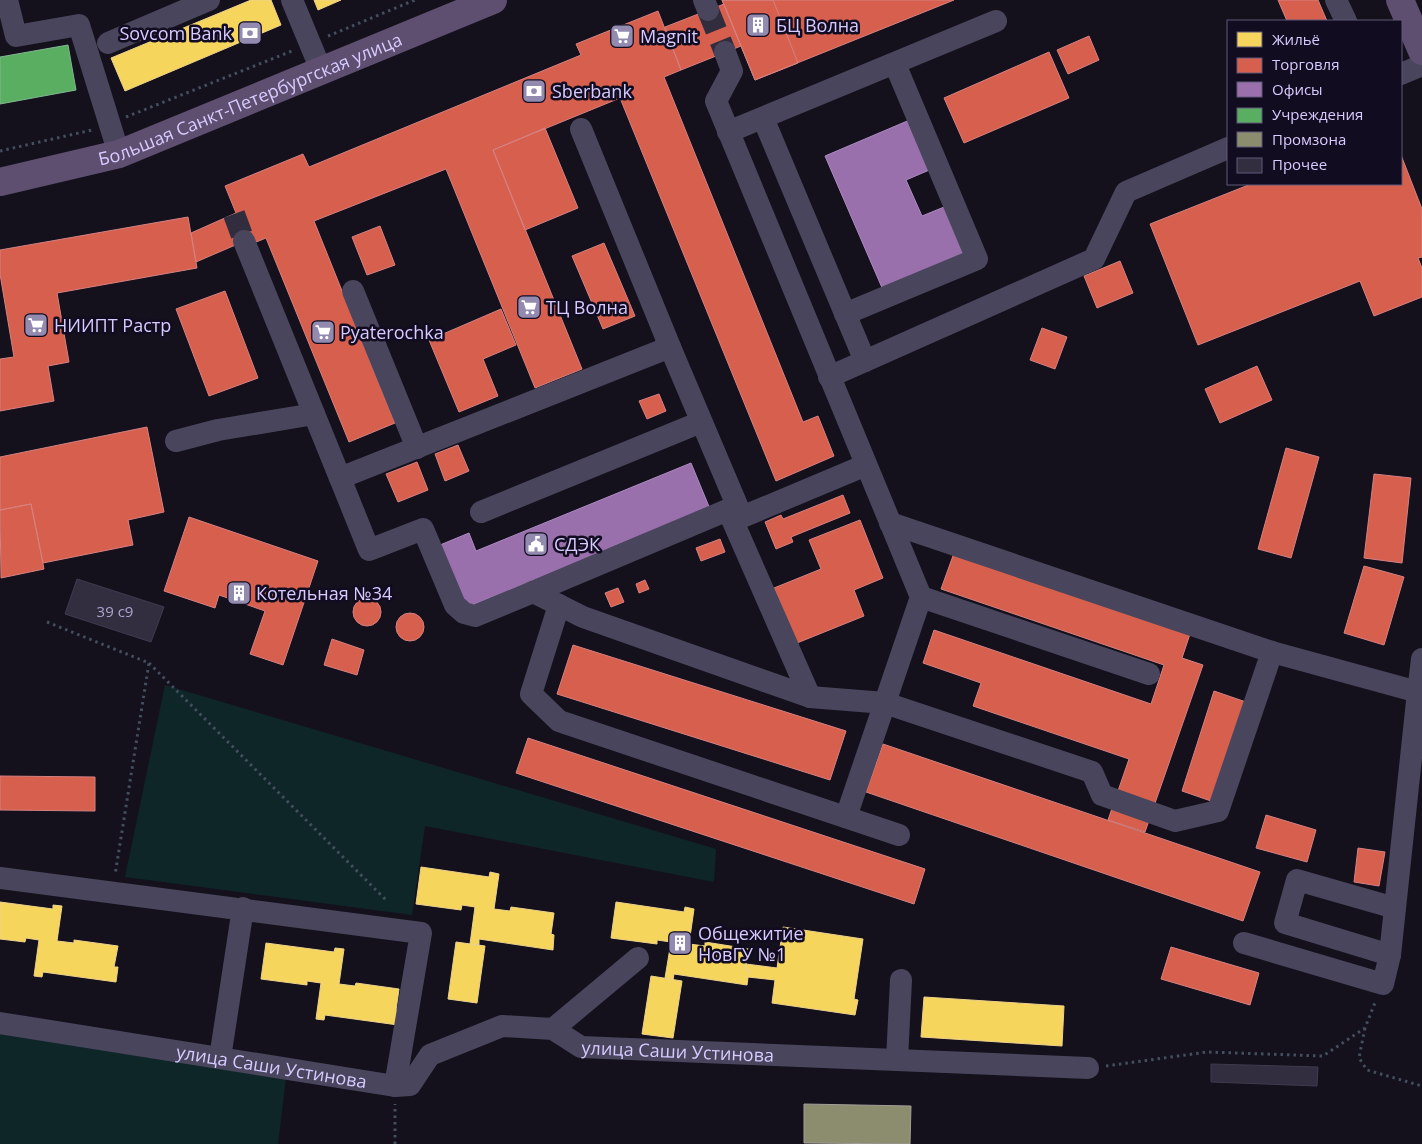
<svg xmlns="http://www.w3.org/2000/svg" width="1422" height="1144" font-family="'Open Sans',sans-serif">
<rect width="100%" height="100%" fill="#14111c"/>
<path fill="#0f2629" d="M 165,685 L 716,849 L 714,882 L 425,826 L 412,915 L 125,877 Z
M 0,1032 L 286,1078 L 278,1144 L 0,1144 Z"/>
<path fill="#f6d55c" stroke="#edd28d" d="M 251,0 L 271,0 L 281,25 L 125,91 L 111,58 Z
M 314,0 L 341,0 L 318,10 Z
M 421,867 L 489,877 L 490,872 L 499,874 L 494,909 L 510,911 L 511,907 L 554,913 L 551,934 L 554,935 L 553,950 L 479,939 L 479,945 L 470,944 L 475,907 L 462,905 L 461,910 L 416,904 Z
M 0,902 L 53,909 L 53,905 L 62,906 L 57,941 L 74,943 L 74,940 L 118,946 L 114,967 L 118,967 L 116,982 L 43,972 L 42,977 L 34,976 L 39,940 L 26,938 L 25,942 L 0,939 Z
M 616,902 L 684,912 L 685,907 L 694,909 L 689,944 L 705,946 L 705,942 L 749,949 L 745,970 L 749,970 L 747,985 L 674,974 L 673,980 L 665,978 L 671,942 L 657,940 L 657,944 L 611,938 Z
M 783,927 L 863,939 L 854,999 L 858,1000 L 855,1015 L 772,1003 L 775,980 L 748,977 L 749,970 L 745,970 L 746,964 L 777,968 Z
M 456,942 L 485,946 L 477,1003 L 448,999 Z
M 266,943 L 334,952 L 335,948 L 344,949 L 339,984 L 355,986 L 356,983 L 399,989 L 396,1010 L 400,1010 L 398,1025 L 325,1015 L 324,1020 L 316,1019 L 321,983 L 307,981 L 307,985 L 261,979 Z
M 651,976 L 682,981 L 673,1038 L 642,1034 Z
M 924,997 L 1064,1006 L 1062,1046 L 921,1037 Z"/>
<path fill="#d6604d" stroke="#d68082" d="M 722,0 L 954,0 L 755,80 Z
M 722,0 L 773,0 L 798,63 L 755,80 Z
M 1278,0 L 1318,0 L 1327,21 L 1287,21 Z
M 724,4 L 741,46 L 681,70 L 665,27 Z
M 658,11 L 681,70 L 664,77 L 803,422 L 818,416 L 834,456 L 776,481 L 620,98 L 493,150 L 582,369 L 535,388 L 446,169 L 314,221 L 395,423 L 349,442 L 266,238 L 249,245 L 225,186 L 303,154 L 309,167 L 581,55 L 576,44 Z
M 1089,36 L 1099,60 L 1068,74 L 1057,50 Z
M 1049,52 L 1069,98 L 964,143 L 944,98 Z
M 545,128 L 578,208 L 525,230 L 493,150 Z
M 1401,155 L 1422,209 L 1422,257 L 1418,258 L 1422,268 L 1422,297 L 1374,316 L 1360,281 L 1198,345 L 1150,224 L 1251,184 L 1401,184 Z
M 236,213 L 247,240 L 196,262 L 191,233 Z
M 188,217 L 197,268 L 57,293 L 69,362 L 48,366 L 54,401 L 0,411 L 0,359 L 14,357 L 0,274 L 0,250 Z
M 380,226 L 395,265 L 367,275 L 352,237 Z
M 604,243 L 635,316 L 603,329 L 572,256 Z
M 1120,261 L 1133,293 L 1097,308 L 1084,276 Z
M 225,291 L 258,378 L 209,396 L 176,309 Z
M 501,309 L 516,345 L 483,359 L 498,396 L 459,412 L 429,340 Z
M 1042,328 L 1067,337 L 1055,369 L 1030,360 Z
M 1257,366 L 1272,400 L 1220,423 L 1205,389 Z
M 659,394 L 666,411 L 647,419 L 639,401 Z
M 147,427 L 164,512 L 128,520 L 133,545 L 43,563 L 31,504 L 0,510 L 0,457 Z
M 458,445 L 469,471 L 445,481 L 435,454 Z
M 1286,448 L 1319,457 L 1291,558 L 1258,549 Z
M 417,462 L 428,490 L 398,502 L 386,474 Z
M 1374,474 L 1411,478 L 1402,563 L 1364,558 Z
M 843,495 L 850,513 L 791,537 L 793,542 L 776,549 L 765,522 L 781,515 L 783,519 Z
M 31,504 L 44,569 L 1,578 L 0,510 Z
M 189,517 L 318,561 L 283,665 L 250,654 L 265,611 L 219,595 L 215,608 L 164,591 Z
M 860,520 L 883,578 L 854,590 L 864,616 L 797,643 L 774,588 L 821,569 L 809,540 Z
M 720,539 L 725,552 L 701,561 L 696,548 Z
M 954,553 L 1190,634 L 1182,658 L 1203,665 L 1145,832 L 1108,820 L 1129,759 L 973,706 L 981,683 L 923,663 L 934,630 L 1151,704 L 1164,665 L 941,589 Z
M 1364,566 L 1404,577 L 1384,645 L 1344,633 Z
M 645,580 L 649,589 L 639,593 L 636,584 Z
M 618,588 L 624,602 L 611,607 L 605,593 Z
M353 612a14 14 0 1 1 28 0a14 14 0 1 1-28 0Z
M396 627a14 14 0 1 1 28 0a14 14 0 1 1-28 0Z
M 332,639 L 364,650 L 357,675 L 324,665 Z
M 573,645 L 846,731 L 830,780 L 557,694 Z
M 1214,691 L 1246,702 L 1214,802 L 1182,791 Z
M 528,738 L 925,869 L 914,904 L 516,773 Z
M 883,744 L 1260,872 L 1243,921 L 866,792 Z
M 0,776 L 95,777 L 95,811 L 0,810 Z
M 1266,815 L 1316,830 L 1307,862 L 1256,848 Z
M 1358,848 L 1385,852 L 1379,886 L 1354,882 Z
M 1171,947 L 1259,973 L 1250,1005 L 1161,979 Z"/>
<path fill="#9970ab" stroke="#ac8bc4" d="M 912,119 L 934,168 L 906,180 L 922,216 L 949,205 L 970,253 L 883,290 L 825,156 Z
M 691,463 L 710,509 L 465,608 L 440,545 L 469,533 L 476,551 Z"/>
<path fill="#5aae61" stroke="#80b790" d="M 68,45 L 76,90 L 0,104 L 0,57 Z"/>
<path fill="#8c8c6e" stroke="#a29f9a" d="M 804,1104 L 911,1106 L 910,1144 L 804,1143 Z"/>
<path fill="#322e3f" stroke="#413a50" d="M 77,579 L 164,607 L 151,642 L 65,614 Z
M 1211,1064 L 1318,1067 L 1317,1086 L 1211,1082 Z"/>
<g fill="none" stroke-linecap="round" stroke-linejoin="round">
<path stroke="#312d3e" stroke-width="22" stroke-dasharray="22 11" stroke-linecap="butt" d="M 708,10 L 725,52
M 234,214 L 244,241"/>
<path stroke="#434e5e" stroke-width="3" stroke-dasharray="2.5 4" stroke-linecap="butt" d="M 328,36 L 415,0
M 126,117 L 292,51
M 0,151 L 92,130
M 47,622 L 149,663 L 115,875
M 149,663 L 387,901
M 1365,1028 L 1359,1058 L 1367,1070 L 1422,1086
M 1106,1066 L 1207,1052 L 1323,1056 L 1365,1028 L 1376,1000
M 395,1144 L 395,1104"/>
<g stroke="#49455d" stroke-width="22">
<path d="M 7,0 L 16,36 L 79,25 L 119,154"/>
<path d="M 292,0 L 321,70"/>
<path d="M 704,0 L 708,10"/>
<path d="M 1336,0 L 1346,21"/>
<path d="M 108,43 L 209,0"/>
<path d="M 725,52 L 732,71 L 716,101 L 921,597 L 846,817"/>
<path d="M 1401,74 L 1422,65"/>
<path d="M 763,118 L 865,361"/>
<path d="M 581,129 L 670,347"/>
<path d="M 728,132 L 996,21"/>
<path d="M 244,241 L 340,478 L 670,347 L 742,517 L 866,465"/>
<path d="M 353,291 L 417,448"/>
<path d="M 845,314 L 977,259 L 895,64"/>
<path d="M 829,377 L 1094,259 L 1126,192 L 1228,148"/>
<path d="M 176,441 L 218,430 L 314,414"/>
<path d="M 340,478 L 369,550 L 423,529 L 455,605 L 464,613 L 475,616 L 533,592 L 583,617 L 810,697 L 885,703 L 1092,772 L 1102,795 L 1175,821 L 1218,811 L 1272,652"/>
<path d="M 728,510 L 810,697"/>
<path d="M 481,512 L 701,422"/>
<path d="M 890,523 L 1272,652 L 1418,692 L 1422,659"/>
<path d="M 533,592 L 737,506"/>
<path d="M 921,597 L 1149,674"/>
<path d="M 559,605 L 531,694 L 559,721 L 899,835"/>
<path d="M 0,878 L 421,933 L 395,1086"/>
<path d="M 1244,943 L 1383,984 L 1390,955 L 1418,692"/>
<path d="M 1390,955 L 1285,923 L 1297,880 L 1395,908"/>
<path id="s1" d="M 0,1023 L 395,1086 L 410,1085 L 430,1055 L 502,1026 L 553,1029 L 581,1047 L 1088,1068"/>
<path d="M 553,1029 L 638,958"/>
<path d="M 220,1058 L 243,908"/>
<path d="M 897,1060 L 901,980"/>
</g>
<g stroke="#5e4e6f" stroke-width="28">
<path d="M 1400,0 L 1422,51"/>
<path id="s2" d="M 0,182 L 119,154 L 493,0"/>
</g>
</g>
<defs>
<g id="building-square" transform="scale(1.25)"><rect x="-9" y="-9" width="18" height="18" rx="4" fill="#938ab0" stroke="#120c21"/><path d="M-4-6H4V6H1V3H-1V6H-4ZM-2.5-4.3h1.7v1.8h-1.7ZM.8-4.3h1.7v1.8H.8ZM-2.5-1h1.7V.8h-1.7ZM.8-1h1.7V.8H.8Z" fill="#fff"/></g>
<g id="bank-square" transform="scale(1.25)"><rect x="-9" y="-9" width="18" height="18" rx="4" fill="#938ab0" stroke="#120c21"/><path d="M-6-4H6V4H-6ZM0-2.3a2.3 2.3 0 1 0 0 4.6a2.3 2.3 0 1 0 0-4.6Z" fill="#fff"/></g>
<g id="supermarket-square" transform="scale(1.25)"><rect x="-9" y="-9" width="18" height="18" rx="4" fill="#938ab0" stroke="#120c21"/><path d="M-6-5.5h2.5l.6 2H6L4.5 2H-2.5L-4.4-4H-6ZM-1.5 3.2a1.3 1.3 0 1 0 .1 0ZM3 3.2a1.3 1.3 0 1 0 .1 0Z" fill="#fff"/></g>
<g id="civic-square" transform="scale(1.25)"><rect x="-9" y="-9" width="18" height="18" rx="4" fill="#938ab0" stroke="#120c21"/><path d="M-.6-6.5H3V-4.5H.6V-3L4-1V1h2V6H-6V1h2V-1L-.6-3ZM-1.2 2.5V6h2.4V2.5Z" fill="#fff"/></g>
</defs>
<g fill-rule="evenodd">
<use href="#building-square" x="758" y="25"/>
<use href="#bank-square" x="250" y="33"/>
<use href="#supermarket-square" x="622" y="36"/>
<use href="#bank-square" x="534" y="91"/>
<use href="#supermarket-square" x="529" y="307"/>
<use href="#supermarket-square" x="36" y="325"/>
<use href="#supermarket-square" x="323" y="332"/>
<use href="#civic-square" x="536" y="544"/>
<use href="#building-square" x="239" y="593"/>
<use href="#building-square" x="680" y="943"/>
</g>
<g text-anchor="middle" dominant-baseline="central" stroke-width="5" stroke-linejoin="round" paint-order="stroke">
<g font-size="15" fill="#aea4cf">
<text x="115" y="611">39 с9</text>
</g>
<g font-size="18" fill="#d7cbff" stroke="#120c21" text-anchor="start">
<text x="776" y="25">БЦ Волна</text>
<text x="232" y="33" text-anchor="end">Sovcom Bank</text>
<text x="640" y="36">Magnit</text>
<text x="552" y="91">Sberbank</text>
<text x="546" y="307">ТЦ Волна</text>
<text x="54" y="325">НИИПТ Растр</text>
<text x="340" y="332">Pyaterochka</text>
<text x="554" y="544">СДЭК</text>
<text x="256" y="593">Котельная №34</text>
<text x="698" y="933">Общежитие<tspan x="698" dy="21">НовГУ №1</tspan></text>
</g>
<g font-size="18" fill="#d7cbff" stroke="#120c21">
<text stroke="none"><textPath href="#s2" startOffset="264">Большая Санкт-Петербургская улица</textPath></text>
<text stroke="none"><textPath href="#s1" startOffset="710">улица Саши Устинова</textPath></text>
<text stroke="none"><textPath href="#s1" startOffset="275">улица Саши Устинова</textPath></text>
</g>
</g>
<rect x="1227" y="20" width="175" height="165" fill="#120c21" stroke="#61587a"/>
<rect x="1237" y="32" width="25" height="15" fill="#f6d55c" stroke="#61587a"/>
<text x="1272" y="45" font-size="15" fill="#d7cbff">Жильё</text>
<rect x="1237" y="58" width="25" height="15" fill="#d6604d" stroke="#61587a"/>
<text x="1272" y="70" font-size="15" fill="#d7cbff">Торговля</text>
<rect x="1237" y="82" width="25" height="15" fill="#9970ab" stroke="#61587a"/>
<text x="1272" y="95" font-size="15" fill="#d7cbff">Офисы</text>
<rect x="1237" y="108" width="25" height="15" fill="#5aae61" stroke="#61587a"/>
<text x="1272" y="120" font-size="15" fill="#d7cbff">Учреждения</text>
<rect x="1237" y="132" width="25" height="15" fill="#8c8c6e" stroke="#61587a"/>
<text x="1272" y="145" font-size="15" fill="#d7cbff">Промзона</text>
<rect x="1237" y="158" width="25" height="15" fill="#322e3f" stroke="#61587a"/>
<text x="1272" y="170" font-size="15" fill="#d7cbff">Прочее</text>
</svg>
